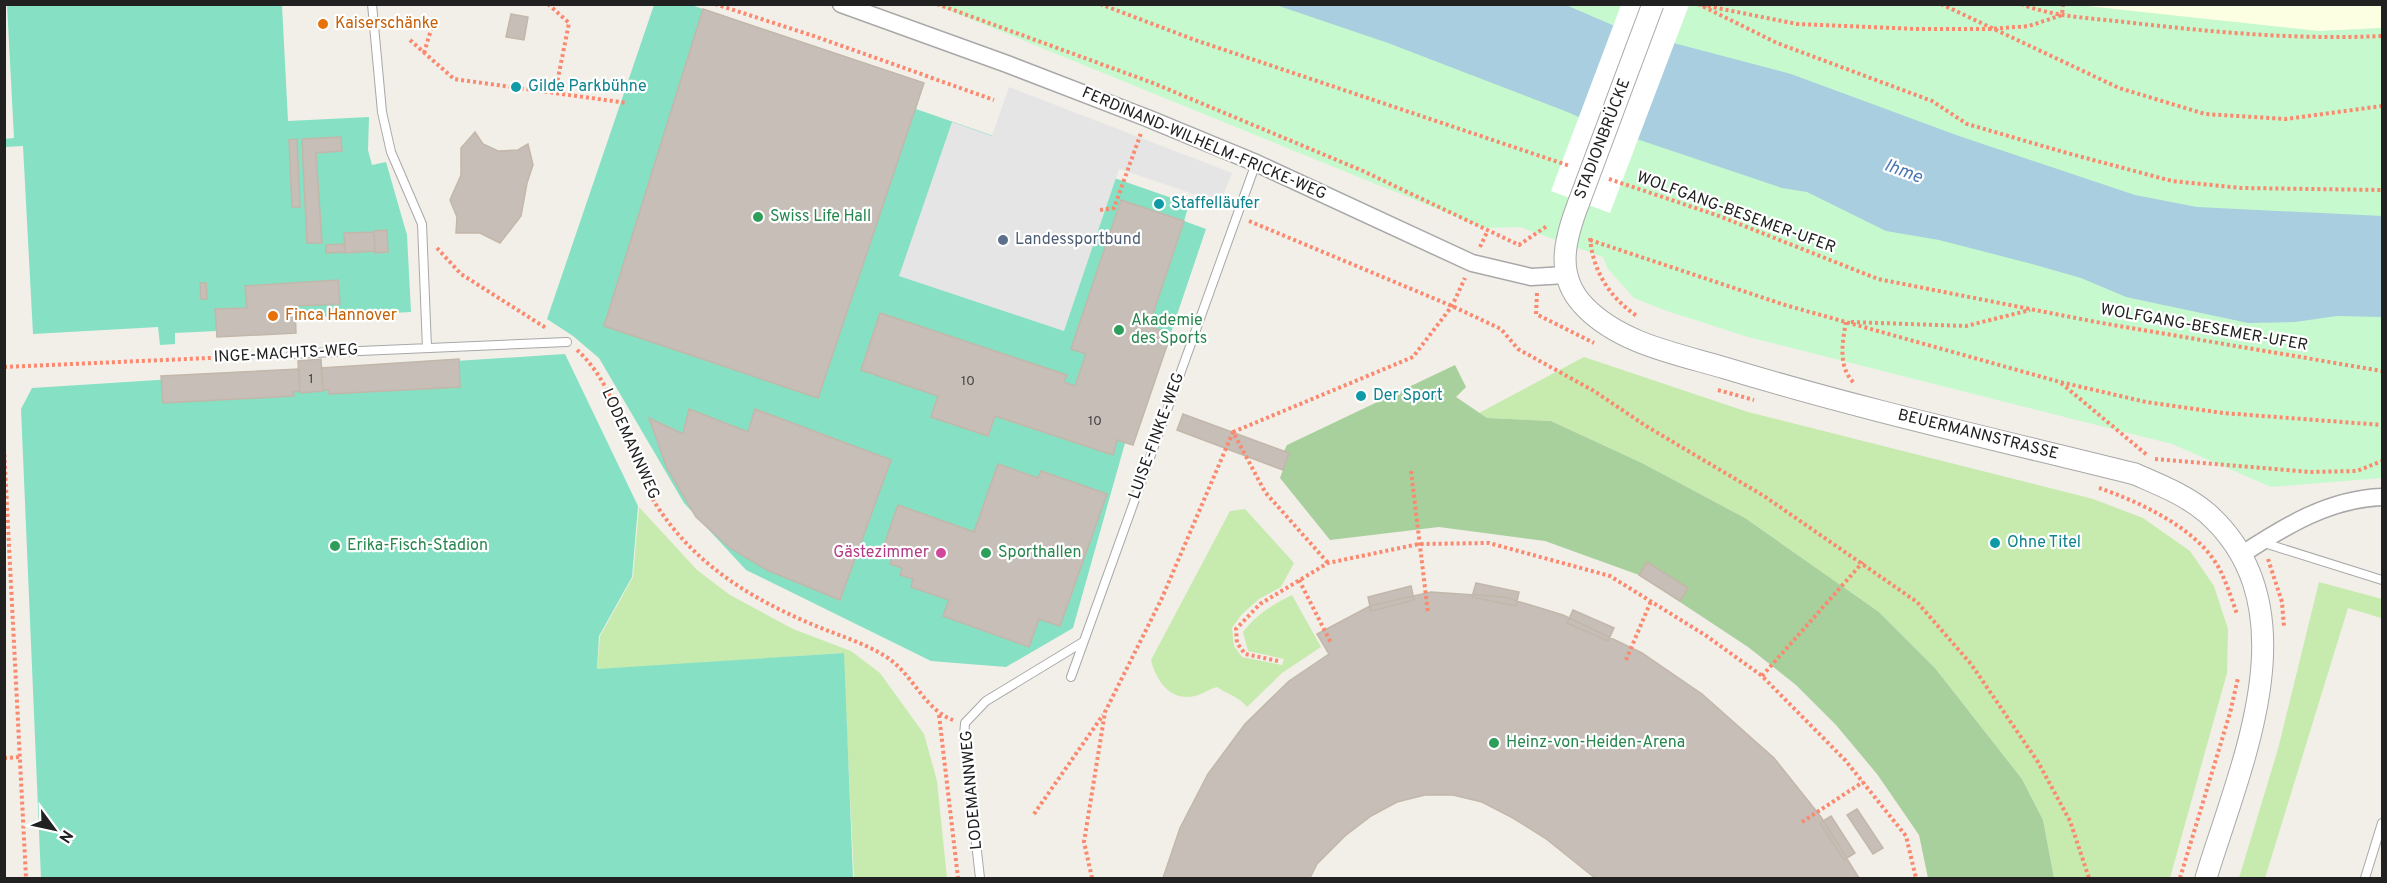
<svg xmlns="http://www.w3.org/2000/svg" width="2387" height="883" font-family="Overpass,sans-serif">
<rect width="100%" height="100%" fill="#f1efe8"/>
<path fill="#fdffe3" d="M 2069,5 L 2382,5 L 2382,28 L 2318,31 Z"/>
<path fill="#c7ebae" d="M 1584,357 L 1748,412 L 2093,499 L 2143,518 L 2190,551 L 2214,586 L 2228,629 L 2227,673 L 2170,878 L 2054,878 L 2043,820 L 2022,779 L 1935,668 L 1879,612 L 1745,518 L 1642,463 L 1551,421 L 1487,418 L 1479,413 Z
M 639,507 L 697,570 L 730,595 L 793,629 L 851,651 L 880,673 L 924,734 L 937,781 L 947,878 L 854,878 L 843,653 L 597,670 L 600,636 L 633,577 Z
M 1245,509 L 1294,563 L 1281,587 L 1259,599 L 1242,614 L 1232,628 L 1234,646 L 1242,657 L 1282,665 L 1284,659 L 1248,651 L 1243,632 C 1257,614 1272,605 1292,595 L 1321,647 L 1282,673 L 1247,707 C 1238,696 1229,695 1217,687 C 1209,689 1203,694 1195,696 C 1171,702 1156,681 1151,660 L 1230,511 Z
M 2319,582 L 2382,599 L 2381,618 L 2348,608 L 2265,878 L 2239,878 L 2278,749 Z"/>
<path fill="#a8d09c" d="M 1455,365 L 1466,387 L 1456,397 L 1487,418 L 1551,421 L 1642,463 L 1745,518 L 1879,612 L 1935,668 L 2022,779 L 2043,820 L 2054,878 L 1928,878 L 1919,835 L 1877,774 L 1836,725 L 1796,685 L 1748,647 L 1639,575 L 1545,541 L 1439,527 L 1330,540 L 1280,478 L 1289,454 L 1284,451 L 1287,445 Z"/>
<path fill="#c6face" d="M 2069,4 L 2318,31 L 2382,28 L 2382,478 L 2271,487 L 2172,444 L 1748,337 L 1664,310 L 1634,298 L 1608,269 L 1603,257 L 1520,227 L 1484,228 L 936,5 Z"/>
<path fill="#86e0c4" d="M 7,5 L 282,5 L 288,121 L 369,117 L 368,150 L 372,165 L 386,162 L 407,235 L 411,312 L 296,318 L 296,333 L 217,337 L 216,331 L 175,333 L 175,344 L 160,345 L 158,327 L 33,334 L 23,146 L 5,147 L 4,139 L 14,138 Z
M 654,5 L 691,5 L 924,83 L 916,109 L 1189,204 L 1184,221 L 1206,229 L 1133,445 L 1125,443 L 1073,628 L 1006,667 L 931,661 L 746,570 L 684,503 L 599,358 L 573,336 L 547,319 Z
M 565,354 L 638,506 L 632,577 L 599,636 L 597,669 L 844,653 L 853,878 L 41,878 L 21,409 L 32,388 Z"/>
<path fill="#e5e5e5" d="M 1009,87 L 1232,173 L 1220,203 L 1119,169 L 1064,331 L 899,276 L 952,122 L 992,136 Z"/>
<path fill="#a8cedf" d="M 1276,5 L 1566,5 L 1624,30 L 1791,74 L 1959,136 L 2135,195 L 2197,207 L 2382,216 L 2382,317 L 2337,316 L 2295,322 L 2248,323 L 2126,297 L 2081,278 L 2032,264 L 1939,240 L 1886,231 L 1807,192 L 1782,188 L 1598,126 L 1570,113 L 1388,43 Z"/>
<path fill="#fff" d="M 1621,5 L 1689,5 L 1610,213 L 1551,191 Z"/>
<path fill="#c6beb7" stroke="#c3b7aa" stroke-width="1.5" d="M 703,9 L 924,83 L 818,398 L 604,326 Z
M 511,14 L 528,17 L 524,40 L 506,37 Z
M 475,132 L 483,144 L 498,151 L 518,150 L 528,144 L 533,165 L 527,183 L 521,216 L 500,243 L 480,233 L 456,233 L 457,217 L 450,200 L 461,175 L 461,148 Z
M 341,137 L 342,151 L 316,153 L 322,243 L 307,243 L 302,139 Z
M 297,139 L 300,207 L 292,207 L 289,140 Z
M 1121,200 L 1184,221 L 1149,326 L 1171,334 L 1133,445 L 1117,440 L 1113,455 L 995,416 L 988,436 L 931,417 L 938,396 L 861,370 L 880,313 L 1067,375 L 1064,382 L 1075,386 L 1086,354 L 1071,349 Z
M 387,230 L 388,252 L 375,253 L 374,231 Z
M 374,232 L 375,251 L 345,253 L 344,233 Z
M 344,244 L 345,252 L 326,253 L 326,245 Z
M 338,280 L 340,304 L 295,306 L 296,333 L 217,337 L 215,309 L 247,308 L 245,286 Z
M 200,283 L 206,283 L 207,299 L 201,299 Z
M 321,359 L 323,391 L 300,393 L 298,361 Z
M 459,359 L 460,387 L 329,394 L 329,390 L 323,390 L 321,368 Z
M 299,369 L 300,391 L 293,392 L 294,396 L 163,403 L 161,376 Z
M 689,409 L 748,432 L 755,409 L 891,460 L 840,600 L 767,570 L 730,548 L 696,517 L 667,468 L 649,418 L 683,434 Z
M 1183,414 L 1289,453 L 1283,470 L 1177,430 Z
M 998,464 L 1038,478 L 1041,471 L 1107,494 L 1060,626 L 1039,619 L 1029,647 L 943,616 L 949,600 L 911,587 L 913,579 L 900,575 L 902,568 L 890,564 L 893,555 L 882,551 L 898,505 L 974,532 Z
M 1647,562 L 1688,588 L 1680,601 L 1639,575 Z
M 1476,583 L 1519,592 L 1516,606 L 1472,597 Z
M 1411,586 L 1414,600 L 1371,611 L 1368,597 Z
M 1431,592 L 1504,597 L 1563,615 L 1642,653 L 1702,694 L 1774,758 L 1821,817 L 1859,878 L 1595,878 L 1545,838 L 1513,818 L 1482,802 L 1453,795 L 1425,795 L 1397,802 L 1371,816 L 1345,836 L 1317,864 L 1310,878 L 1163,878 L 1180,828 L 1208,774 L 1245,724 L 1289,681 L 1329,654 L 1317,634 L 1370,606 Z
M 1573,610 L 1614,628 L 1608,641 L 1567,623 Z
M 1857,809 L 1883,848 L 1873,854 L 1847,815 Z
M 1831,816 L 1855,853 L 1844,860 L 1820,823 Z"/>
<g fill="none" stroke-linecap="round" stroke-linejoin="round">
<g stroke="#a8a8a8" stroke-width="10">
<path id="service" d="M 372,4 L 382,112 L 391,152 L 422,224 L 427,348
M 291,354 L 567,342
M 2261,542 L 2382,580
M 1071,677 L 1256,163
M 980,878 L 964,737 L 965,723 L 986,701 L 1083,642
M 2365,878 L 2382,823"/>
</g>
<g stroke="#a8a8a8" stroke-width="19">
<path id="minor" d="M 841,4 L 1007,64 L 1147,118 L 1256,163 L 1472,263 L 1531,277 L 1566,275
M 2241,555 C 2285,526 2329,499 2382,497"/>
</g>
<g stroke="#a8a8a8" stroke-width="23">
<path id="tertiary" d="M 1579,202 C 1565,238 1554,276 1585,307 C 1621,344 1678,354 1725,368 C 1860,409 1998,440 2135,474 C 2160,485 2186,495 2207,513 C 2314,608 2240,766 2206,878"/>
</g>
<path stroke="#fa896f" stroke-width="4" stroke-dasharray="3 3" stroke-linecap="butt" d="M 548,4 L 569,23 L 555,93
M 715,4 L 817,37 L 994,100
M 937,4 L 1153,83 L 1363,171 L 1519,245 L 1547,226
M 1100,4 L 1195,40 L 1570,166
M 1698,4 L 1777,43 L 1932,101 L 1967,124 L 2067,153 L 2172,181 L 2241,188 L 2382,190
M 1941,4 L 2119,88 L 2205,114 L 2286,119 L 2382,106
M 2021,4 C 2054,17 2090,18 2125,22 C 2211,32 2296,40 2382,36
M 1702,5 L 1797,24 L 1916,29 L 1991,29 L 2029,26 L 2062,15 L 2063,4
M 410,40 L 454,79 L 627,103
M 424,53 L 433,23
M 1609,179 L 1719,216 L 1878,279 L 2096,322 L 2382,371
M 1100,210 L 1114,208 L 1141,133
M 1249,221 L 1452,306 L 1501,329 L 1518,349 L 1594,391 L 1646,426 L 1764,496 L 1917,602 L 1971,664 L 2038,762 L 2070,821 L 2089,878
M 1590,238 C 1593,271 1609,297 1637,316
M 1590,240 L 1785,305 L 2060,382 L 2146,402 L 2223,413 L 2382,425
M 1480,247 L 1487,232
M 437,248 L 461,274 L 546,328
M 1537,293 L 1536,314 L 1594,343
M 1846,322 C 1842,344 1838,367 1854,383
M 1851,322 L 1966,326 L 2030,310
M 577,350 C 622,391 625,456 657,506 C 694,563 748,597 809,623 C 836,635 864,642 888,658 C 913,675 925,710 953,720
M 4,367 L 278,355
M 2061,383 L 2147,455
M 1718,390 L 1754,400
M 1233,432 L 1413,357 L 1452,306 L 1465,278
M 4,448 L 26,878
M 2155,459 L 2310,472 L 2357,471 L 2382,461
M 1411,471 L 1428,613
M 2099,488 C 2140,502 2199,529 2220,570 C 2227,584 2232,600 2237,614
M 2268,559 L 2282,602 L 2284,627
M 1299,580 L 1331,643
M 1626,660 L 1651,601
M 1278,661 L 1245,654 L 1237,643 L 1236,629 L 1260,604 L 1328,563 L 1419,544 L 1489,543 L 1610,576 L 1705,635 L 1762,676 L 1845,760 L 1906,836 L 1916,878
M 1762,676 L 1863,562
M 939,715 L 958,878
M 4,758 L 21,757
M 1034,814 L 1103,715
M 1802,822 L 1863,782
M 1092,878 L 1084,842 L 1105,712 L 1162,598 L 1233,432 L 1265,492 L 1328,563
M 2180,878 L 2230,713 L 2238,678"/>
<use href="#service" stroke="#fff" stroke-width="8"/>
<use href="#minor" stroke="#fff" stroke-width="16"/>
<use href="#tertiary" stroke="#fff" stroke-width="21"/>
<g stroke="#a8a8a8" stroke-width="23" stroke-linecap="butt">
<path id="tertiary-bridge" d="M 1579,202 L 1653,4"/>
</g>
<use href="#tertiary-bridge" stroke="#fff" stroke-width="21"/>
</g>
<g fill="#e8710a" stroke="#fff" stroke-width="2">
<circle cx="323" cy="24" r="6"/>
<circle cx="273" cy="316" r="6"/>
</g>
<g fill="#0f9aa8" stroke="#fff" stroke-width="2">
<circle cx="516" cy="87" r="6"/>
<circle cx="1159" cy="204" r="6"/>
<circle cx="1361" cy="396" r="6"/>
<circle cx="1995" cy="543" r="6"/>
</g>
<g fill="#2e9e5b" stroke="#fff" stroke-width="2">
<circle cx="758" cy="217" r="6"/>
<circle cx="1119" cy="330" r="6"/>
<circle cx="335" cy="546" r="6"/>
<circle cx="986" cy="553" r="6"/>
<circle cx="1494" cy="743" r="6"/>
</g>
<circle fill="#5c6f8a" stroke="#fff" stroke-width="2" cx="1003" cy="240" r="6"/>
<circle fill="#d1479c" stroke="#fff" stroke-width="2" cx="941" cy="553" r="6"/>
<g text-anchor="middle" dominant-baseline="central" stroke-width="4.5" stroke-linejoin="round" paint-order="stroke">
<g font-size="14" fill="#4a4846">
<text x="311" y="379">1</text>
<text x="968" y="381">10</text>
<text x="1095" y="421">10</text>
</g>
<g font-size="16" fill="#c56008" stroke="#fff" text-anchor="start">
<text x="335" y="24">Kaiserschänke</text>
<text x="285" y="316">Finca Hannover</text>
</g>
<g font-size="16" fill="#0d838f" stroke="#fff" text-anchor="start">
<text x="528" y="87">Gilde Parkbühne</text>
<text x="1171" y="204">Staffelläufer</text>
<text x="1373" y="396">Der Sport</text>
<text x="2007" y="543">Ohne Titel</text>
</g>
<g font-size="16" fill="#212121" stroke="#fff">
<text transform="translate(1603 139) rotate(-69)">STADIONBRÜCKE</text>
<text transform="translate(1204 144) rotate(23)">FERDINAND-WILHELM-FRICKE-WEG</text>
<text transform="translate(1736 213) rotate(20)">WOLFGANG-BESEMER-UFER</text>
<text transform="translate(2204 328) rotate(10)">WOLFGANG-BESEMER-UFER</text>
<text transform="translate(286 354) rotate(-3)">INGE-MACHTS-WEG</text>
<text transform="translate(1978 435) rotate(14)">BEUERMANNSTRASSE</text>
<text transform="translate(1157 436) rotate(-70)">LUISE-FINKE-WEG</text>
<text transform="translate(630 444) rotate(66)">LODEMANNWEG</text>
<text transform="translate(972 790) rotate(-95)">LODEMANNWEG</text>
</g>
<g font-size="16" fill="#27864d" stroke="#fff" text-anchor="start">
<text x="770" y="217">Swiss Life Hall</text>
<text x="1131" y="321">Akademie<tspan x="1131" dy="18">des Sports</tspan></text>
<text x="347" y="546">Erika-Fisch-Stadion</text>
<text x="998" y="553">Sporthallen</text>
<text x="1506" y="743">Heinz-von-Heiden-Arena</text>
</g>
<g font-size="16" fill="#4e5e75" stroke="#fff" text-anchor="start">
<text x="1015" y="240">Landessportbund</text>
</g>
<g font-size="16" fill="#b23c85" stroke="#fff" text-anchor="end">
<text x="929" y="553">Gästezimmer</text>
</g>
<g font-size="18" font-style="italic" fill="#4c77b2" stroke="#fff">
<text transform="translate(1903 172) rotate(20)">Ihme</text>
</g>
</g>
<rect width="2387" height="883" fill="none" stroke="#212121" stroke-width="12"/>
<g transform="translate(54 829) rotate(123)" stroke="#ffffff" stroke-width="4.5" paint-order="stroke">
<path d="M0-4.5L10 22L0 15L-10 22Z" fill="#212121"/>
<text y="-9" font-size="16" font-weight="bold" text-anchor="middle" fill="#212121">N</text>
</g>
</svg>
